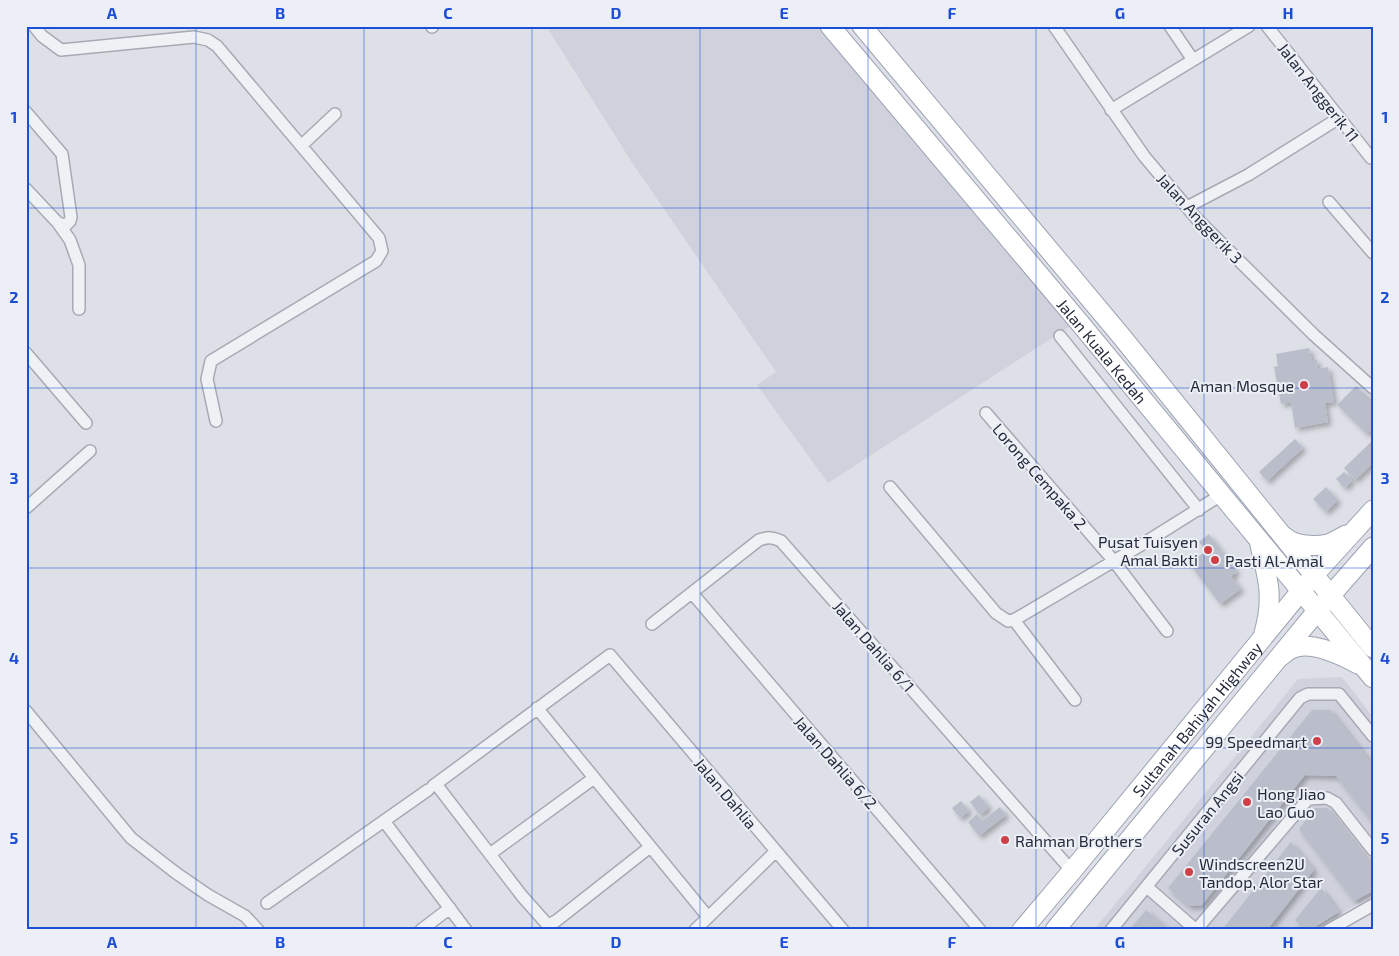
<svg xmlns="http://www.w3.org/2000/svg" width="1399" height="956" font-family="'Exo 2',sans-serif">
<defs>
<filter id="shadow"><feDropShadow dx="3.5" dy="3.5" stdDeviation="2.5" flood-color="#0004"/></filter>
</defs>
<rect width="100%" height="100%" fill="#dde0e7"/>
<path fill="#cfd2dc" d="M 546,26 L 817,26 L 1075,323 L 828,483 L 757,385 L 776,372 L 631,161 Z
M 1342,677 L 1373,717 L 1373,895 L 1313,930 L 1094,930 L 1298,679 Z"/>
<path fill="#babeca" filter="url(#shadow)" d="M 1309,348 L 1312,360 L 1317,360 L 1318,369 L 1328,367 L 1334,402 L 1325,403 L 1328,422 L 1295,428 L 1291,402 L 1281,404 L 1274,367 L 1278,366 L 1276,354 Z
M 1356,386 L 1373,401 L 1373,428 L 1367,434 L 1337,405 Z
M 1295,439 L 1303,448 L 1267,481 L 1259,472 Z
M 1373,440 L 1373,463 L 1355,480 L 1344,468 Z
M 1344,472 L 1352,480 L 1345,488 L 1336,479 Z
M 1326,487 L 1338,500 L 1326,512 L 1313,499 Z
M 1209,534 L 1237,572 L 1231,576 L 1241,589 L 1220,604 L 1189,563 L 1206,551 L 1199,542 Z
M 1312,710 L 1330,710 L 1373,765 L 1373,823 L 1336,776 L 1305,775 L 1202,905 L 1189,906 L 1168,888 Z
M 979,795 L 989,807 L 980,815 L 970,802 Z
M 961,801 L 969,811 L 960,818 L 952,808 Z
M 1000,807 L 1006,815 L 979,836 L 968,822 L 977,814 L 982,821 Z
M 1315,808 L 1327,808 L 1373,867 L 1373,891 L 1354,901 L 1299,829 Z
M 1291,842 L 1314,870 L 1267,930 L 1222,930 Z
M 1321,888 L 1339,912 L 1310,930 L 1304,930 L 1295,920 Z
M 1146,910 L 1169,930 L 1129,930 Z"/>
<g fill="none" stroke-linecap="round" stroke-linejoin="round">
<g stroke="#a6aab4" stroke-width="14">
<path id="minor" d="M 34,26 L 42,36 L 61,50 L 194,37 L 208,40 L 217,46 L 379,238 L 382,251 L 376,261 L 211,361 L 207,379 L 216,421
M 1054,26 L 1144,156 L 1196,218 L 1314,335 L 1373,388
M 1170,26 L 1193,60
M 1267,26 L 1371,158
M 432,27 L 433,26
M 1111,110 L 1249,26
M 26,112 L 62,154 L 71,217 L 70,221 L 66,225 L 58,223 L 26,189
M 301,146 L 335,114
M 1329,202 L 1373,253
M 1187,207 L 1248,175 L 1339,118
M 58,223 L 70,240 L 79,265 L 79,309
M 1060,336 L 1199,510
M 26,353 L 86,423
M 986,413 L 1113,560 L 1167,631
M 890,487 L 996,613 L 1008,621 L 1014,620 L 1146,542 L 1221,495
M 26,508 L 90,451
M 692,593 L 980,930
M 1014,620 L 1075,700
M 652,624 L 759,540 C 768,537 772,537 781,541 L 1072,871
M 537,708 L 708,917
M 26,711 L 131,838 L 176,873 L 208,895 L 245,916 L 258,930
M 436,784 L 522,896 L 546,923 L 550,924 L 556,921 L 650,847
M 433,786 L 610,655 L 843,930
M 384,821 L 466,930
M 490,854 L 594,778
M 1147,887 L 1196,930
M 267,903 L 428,790
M 421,930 L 450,908
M 695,930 L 776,851
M 1111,930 L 1300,698 L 1308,694 L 1339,694 L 1373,736
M 1196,930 L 1308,799 L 1327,798 L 1336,803 L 1373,850
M 1329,930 L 1373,905"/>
</g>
<g stroke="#9ca3b3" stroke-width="21">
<g id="primary">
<path id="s1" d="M 830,26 L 1079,322 L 1373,678"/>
<path d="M 862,26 L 1122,337 L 1373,648"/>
<path d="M 1285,537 C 1294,546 1315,547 1328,544 C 1334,542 1340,538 1346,535"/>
<path d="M 1260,545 C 1268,579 1274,597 1264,633"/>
<path d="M 1281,656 C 1284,654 1287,651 1291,649 C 1310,640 1341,655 1358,664"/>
<path id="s2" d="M 1022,930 L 1072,871 L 1314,575 L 1373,510"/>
<path d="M 1055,930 L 1317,611 L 1373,547"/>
</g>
</g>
<use href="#minor" stroke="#eff1f5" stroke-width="11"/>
<use href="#primary" stroke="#fff" stroke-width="19"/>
</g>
<path fill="none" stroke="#1d4ed8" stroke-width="1" stroke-opacity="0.55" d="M 196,26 L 196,930M 364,26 L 364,930M 532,26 L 532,930M 700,26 L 700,930M 868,26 L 868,930M 1036,26 L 1036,930M 1204,26 L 1204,930M 26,208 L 1373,208M 26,388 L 1373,388M 26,568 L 1373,568M 26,748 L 1373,748"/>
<g fill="#cf3f47" stroke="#eceff5" stroke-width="2">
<circle cx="1304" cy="385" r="5"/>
<circle cx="1208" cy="550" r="5"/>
<circle cx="1215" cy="560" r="5"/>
<circle cx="1317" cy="741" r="5"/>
<circle cx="1247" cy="802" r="5"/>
<circle cx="1005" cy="840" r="5"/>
<circle cx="1189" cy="872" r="5"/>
</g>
<g text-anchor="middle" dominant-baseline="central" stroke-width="4" stroke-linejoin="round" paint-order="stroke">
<g font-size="16" fill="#262c3d" stroke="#eceff5">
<text transform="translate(1319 92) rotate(52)">Jalan Anggerik 11</text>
<text transform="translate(1200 218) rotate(47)">Jalan Anggerik 3</text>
<text stroke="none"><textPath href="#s1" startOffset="424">Jalan Kuala Kedah</textPath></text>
<text transform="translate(1040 476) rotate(49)">Lorong Cempaka 2</text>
<text transform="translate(874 646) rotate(49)">Jalan Dahlia 6/1</text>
<text stroke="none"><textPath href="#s2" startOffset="274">Sultanah Bahiyah Highway</textPath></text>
<text transform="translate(836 762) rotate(49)">Jalan Dahlia 6/2</text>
<text transform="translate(726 793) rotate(50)">Jalan Dahlia</text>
<text transform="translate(1207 813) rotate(-51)">Susuran Angsi</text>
</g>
<g font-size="16" fill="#262c3d" stroke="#eceff5" text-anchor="start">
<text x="1294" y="385" text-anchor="end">Aman Mosque</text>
<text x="1198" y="541" text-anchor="end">Pusat Tuisyen<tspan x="1198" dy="18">Amal Bakti</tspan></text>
<text x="1225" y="560">Pasti Al-Amal</text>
<text x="1307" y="741" text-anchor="end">99 Speedmart</text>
<text x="1257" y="793">Hong Jiao<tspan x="1257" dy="18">Lao Guo</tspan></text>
<text x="1015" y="840">Rahman Brothers</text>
<text x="1199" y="863">Windscreen2U<tspan x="1199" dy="18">Tandop, Alor Star</tspan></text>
</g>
</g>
<rect width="1399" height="956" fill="none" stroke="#eceff5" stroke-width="55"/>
<rect x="28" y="28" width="1344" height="900" fill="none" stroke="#1d4ed8" stroke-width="2"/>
<g font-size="16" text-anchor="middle" font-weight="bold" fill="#1d4ed8">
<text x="112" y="19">A</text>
<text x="280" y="19">B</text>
<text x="448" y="19">C</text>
<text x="616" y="19">D</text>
<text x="784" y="19">E</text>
<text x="952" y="19">F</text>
<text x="1120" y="19">G</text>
<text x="1288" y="19">H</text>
<text x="14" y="123">1</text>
<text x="1385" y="123">1</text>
<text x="14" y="303">2</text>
<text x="1385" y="303">2</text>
<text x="14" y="484">3</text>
<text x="1385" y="484">3</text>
<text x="14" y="664">4</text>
<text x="1385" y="664">4</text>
<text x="14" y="844">5</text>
<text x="1385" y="844">5</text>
<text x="112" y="948">A</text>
<text x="280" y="948">B</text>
<text x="448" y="948">C</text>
<text x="616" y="948">D</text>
<text x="784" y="948">E</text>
<text x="952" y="948">F</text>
<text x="1120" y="948">G</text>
<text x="1288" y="948">H</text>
</g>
</svg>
